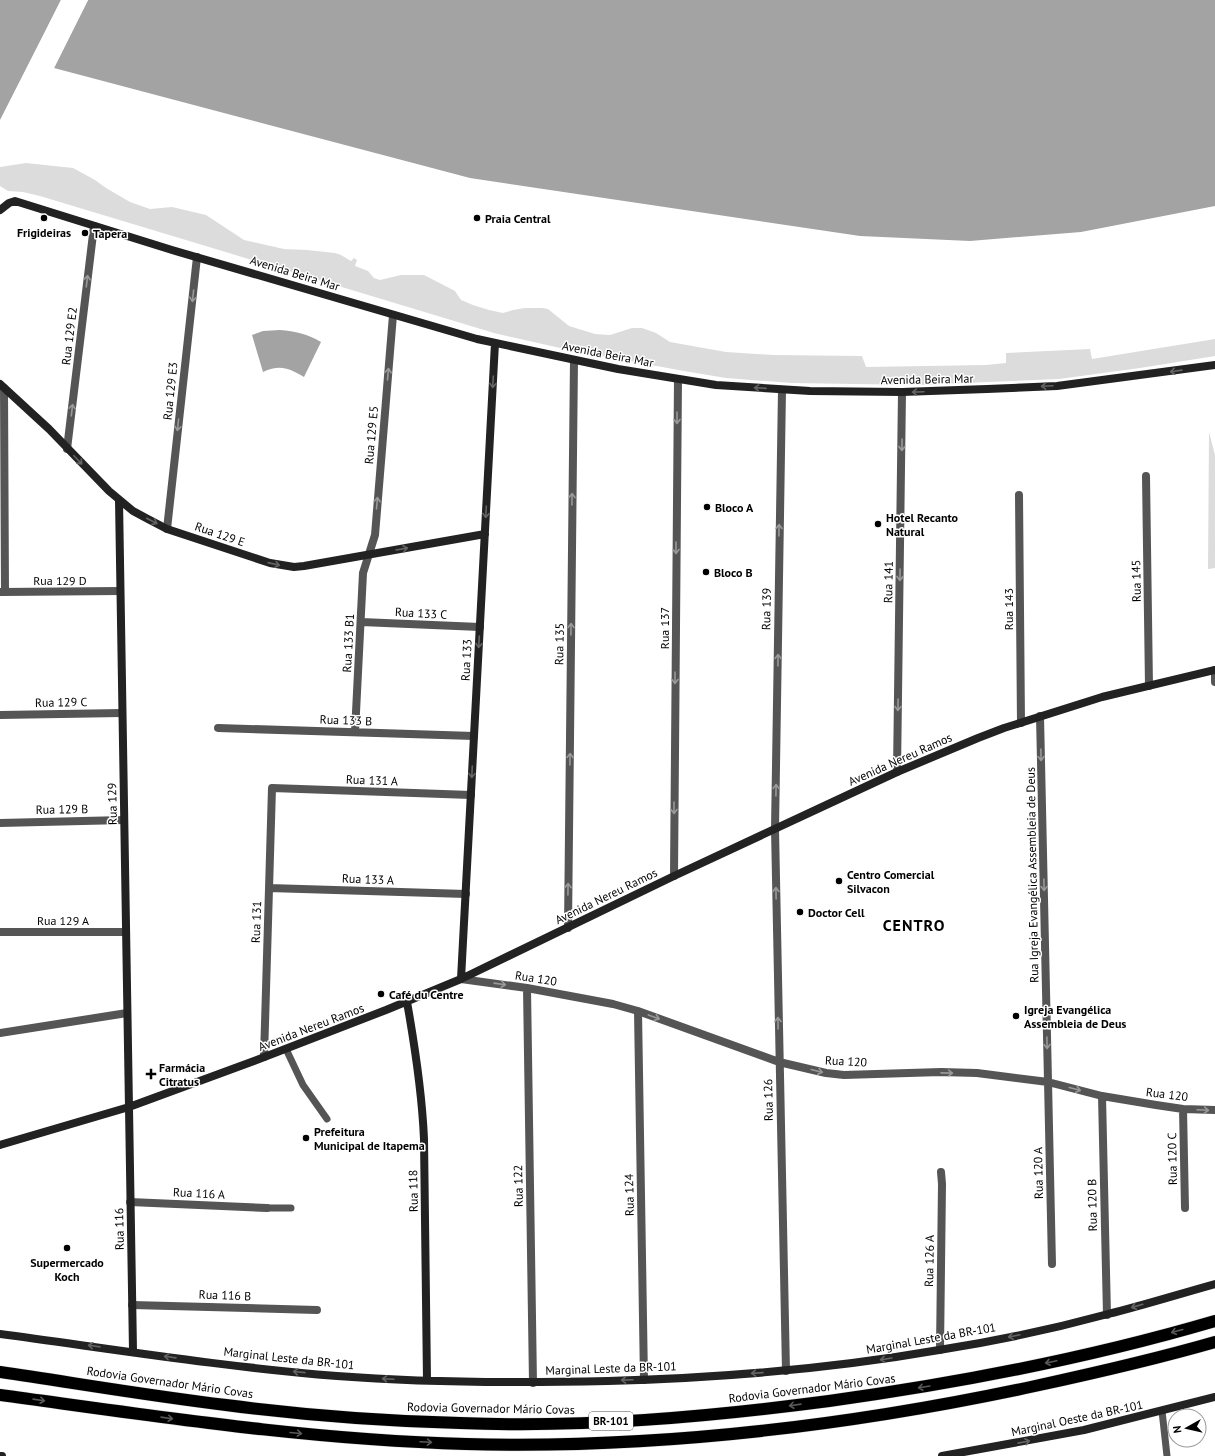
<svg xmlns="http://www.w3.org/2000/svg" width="1215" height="1456" font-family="'PT Sans',sans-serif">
<rect width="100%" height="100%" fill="#fff"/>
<path fill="#dcdcdc" d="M 26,163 L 73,168 L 95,180 L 106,188 L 130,202 L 150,209 L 172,207 L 206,215 L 244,240 L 284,249 L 307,250 L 335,253 L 341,255 L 351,261 L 354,258 L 357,260 L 355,266 L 368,271 L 374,278 L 380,280 L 401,275 L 424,275 L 455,291 L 461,300 L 473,305 L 489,310 L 503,313 L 513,310 L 525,308 L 542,308 L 548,309 L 569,326 L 595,334 L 610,335 L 632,328 L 642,328 L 656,333 L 670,342 L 726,352 L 773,355 L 862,356 L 866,367 L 986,365 L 1006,363 L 1006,353 L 1090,349 L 1092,359 L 1215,339 L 1215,356 L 1140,368 L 1059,379 L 918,385 L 792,383 L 726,378 L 684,371 L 569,350 L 494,333 L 40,196 L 23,192 L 8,191 L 0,186 L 0,167 Z
M 1209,432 L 1215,455 L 1215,568 L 1208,569 Z"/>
<path fill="#a3a3a3" d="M 0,0 L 61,0 L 0,120 Z
M 88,0 L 1215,0 L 1215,206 L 1081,232 L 970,241 L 860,236 L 470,178 L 54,68 Z
M 280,330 C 295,331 308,334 321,342 L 304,377 C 289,368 280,364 263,372 L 252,335 L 263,331 Z"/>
<path fill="#fff" d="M 61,0 L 63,0 L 2,120 L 0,122 Z
M 85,0 L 88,0 L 53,70 L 52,67 Z"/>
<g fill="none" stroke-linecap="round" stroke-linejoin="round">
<g stroke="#dbdbdb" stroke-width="13">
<path id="highway" d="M 0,1372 C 75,1383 150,1396 226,1405 C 303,1415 382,1421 460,1423 C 583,1428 707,1417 829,1401 C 959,1383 1089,1358 1215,1321
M 0,1395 C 155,1416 309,1440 466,1444 C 657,1449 849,1426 1035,1386 C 1095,1373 1156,1359 1215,1342"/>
</g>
<path stroke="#555" stroke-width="7" d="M 286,1049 L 303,1085 L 327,1119
M 267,1208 L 291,1208
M 1162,1411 L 1167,1456"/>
<path stroke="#555" stroke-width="8" d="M 4,388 L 5,592
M 782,390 L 775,829 L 786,1371
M 67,449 L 94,226
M 1146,476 L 1149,686
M 1019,495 L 1021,723
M 167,529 L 197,257
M 1,592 L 120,591
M 361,622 L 480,627
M 1215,670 L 1215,682
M 0,715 L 122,713
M 1040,716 L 1052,1264
M 218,728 L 474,736
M 355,732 L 363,573 L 375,535 L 393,315
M 897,772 L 902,392
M 0,823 L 124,820
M 674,876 L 678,379
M 269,888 L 466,894
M 568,928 L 574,360
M 0,932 L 126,932
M 461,979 L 527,988 L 613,1004 L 638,1011 L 779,1062 L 826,1073 L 844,1075 L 941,1072 L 977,1073 L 1048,1082 L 1102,1096 L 1156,1105 L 1183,1109 L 1215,1110
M 527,988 L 533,1383
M 638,1011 L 644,1380
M 0,1033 L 127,1013
M 264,1057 L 272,788 L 471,795
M 1102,1096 L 1107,1315
M 1183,1109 L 1185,1208
M 130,1202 L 267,1208
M 132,1305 L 317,1310
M 940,1350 L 942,1184 L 941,1172"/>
<path stroke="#222" stroke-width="8" d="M 0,210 L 9,203 L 15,201 L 172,250 L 477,339 L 618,369 L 716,385 L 810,391 L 902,392 L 987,389 L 1057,386 L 1215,365
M 0,384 L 49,429 L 109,491 L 133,511 L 146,518 L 167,529 L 270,563 L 294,567 L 304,566 L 485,534
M 119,500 L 133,1351
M 461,979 L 495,343
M 407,1002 C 415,1047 422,1092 424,1139 L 427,1380
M 0,1145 L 129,1107 L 254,1061 L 386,1010 L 461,979 L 674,876 L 897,772 L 978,738 L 1004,728 L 1102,697 L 1215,670
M 0,1334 C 112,1349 224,1367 337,1376 C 427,1383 518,1383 608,1381 C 719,1378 830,1369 939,1350 C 996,1341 1053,1329 1108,1314 C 1144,1305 1179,1294 1215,1284
M 0,1456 L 2,1456
M 942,1456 L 1084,1430 L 1215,1397"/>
<use href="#highway" stroke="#000" stroke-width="12"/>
</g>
<defs><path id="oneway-shaft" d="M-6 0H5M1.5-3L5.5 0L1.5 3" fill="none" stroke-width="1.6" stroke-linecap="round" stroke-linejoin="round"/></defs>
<g stroke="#999">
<use href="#oneway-shaft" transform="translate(87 281) rotate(-83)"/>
<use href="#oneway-shaft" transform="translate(193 296) rotate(96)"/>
<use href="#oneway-shaft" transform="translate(388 374) rotate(-85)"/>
<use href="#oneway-shaft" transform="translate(72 410) rotate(-83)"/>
<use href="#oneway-shaft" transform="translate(677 418) rotate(90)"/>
<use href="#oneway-shaft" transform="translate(178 425) rotate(96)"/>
<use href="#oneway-shaft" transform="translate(902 445) rotate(91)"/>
<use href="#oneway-shaft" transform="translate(572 499) rotate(-89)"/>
<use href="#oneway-shaft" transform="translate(377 503) rotate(-85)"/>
<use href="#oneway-shaft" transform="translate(779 530) rotate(-89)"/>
<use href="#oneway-shaft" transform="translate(676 548) rotate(90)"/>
<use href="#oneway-shaft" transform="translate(900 575) rotate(91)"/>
<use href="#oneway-shaft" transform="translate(571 629) rotate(-89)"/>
<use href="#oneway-shaft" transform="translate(778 660) rotate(-89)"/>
<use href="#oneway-shaft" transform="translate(675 678) rotate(90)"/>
<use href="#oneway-shaft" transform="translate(898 705) rotate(91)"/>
<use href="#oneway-shaft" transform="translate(1041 755) rotate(89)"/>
<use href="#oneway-shaft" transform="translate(570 759) rotate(-89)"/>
<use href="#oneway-shaft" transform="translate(776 790) rotate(-89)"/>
<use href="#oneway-shaft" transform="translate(674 808) rotate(90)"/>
<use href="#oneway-shaft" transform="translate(1044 885) rotate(89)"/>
<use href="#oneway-shaft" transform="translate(568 889) rotate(-89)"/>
<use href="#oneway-shaft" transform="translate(776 893) rotate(-91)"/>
<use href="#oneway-shaft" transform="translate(500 984) rotate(8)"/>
<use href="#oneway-shaft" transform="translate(654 1017) rotate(20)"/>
<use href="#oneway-shaft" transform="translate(778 1023) rotate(-91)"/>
<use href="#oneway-shaft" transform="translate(1047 1043) rotate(89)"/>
<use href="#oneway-shaft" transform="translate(817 1071) rotate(14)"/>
<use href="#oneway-shaft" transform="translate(947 1073) rotate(1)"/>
<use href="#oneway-shaft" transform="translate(1075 1089) rotate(15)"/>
<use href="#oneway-shaft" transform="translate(1203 1110) rotate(3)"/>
</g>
<g stroke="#646464">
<use href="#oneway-shaft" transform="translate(1176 371) rotate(172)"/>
<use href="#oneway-shaft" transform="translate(493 382) rotate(93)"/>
<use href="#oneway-shaft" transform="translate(1047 386) rotate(177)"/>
<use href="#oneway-shaft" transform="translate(760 388) rotate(-176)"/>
<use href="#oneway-shaft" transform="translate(918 392) rotate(178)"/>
<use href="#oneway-shaft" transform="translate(78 460) rotate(46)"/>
<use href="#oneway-shaft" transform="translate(486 512) rotate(93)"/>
<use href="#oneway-shaft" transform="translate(152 521) rotate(27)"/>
<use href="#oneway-shaft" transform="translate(402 549) rotate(-10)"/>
<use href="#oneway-shaft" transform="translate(274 564) rotate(13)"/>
<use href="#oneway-shaft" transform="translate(479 642) rotate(93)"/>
<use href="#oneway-shaft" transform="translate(472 772) rotate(93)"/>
<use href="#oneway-shaft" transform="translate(1137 1306) rotate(164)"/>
<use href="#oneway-shaft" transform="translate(1014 1336) rotate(168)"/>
<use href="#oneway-shaft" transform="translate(94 1346) rotate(-172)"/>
<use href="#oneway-shaft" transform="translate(170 1357) rotate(-172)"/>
<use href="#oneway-shaft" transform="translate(886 1359) rotate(171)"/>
<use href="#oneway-shaft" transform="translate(299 1372) rotate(-174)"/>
<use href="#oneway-shaft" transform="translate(757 1373) rotate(176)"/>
<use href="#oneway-shaft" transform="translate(388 1379) rotate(-177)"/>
<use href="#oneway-shaft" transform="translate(627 1380) rotate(178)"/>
<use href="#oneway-shaft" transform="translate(1024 1442) rotate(-11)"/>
</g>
<g stroke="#595959">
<use href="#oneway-shaft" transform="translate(1177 1331) rotate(165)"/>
<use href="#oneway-shaft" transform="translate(1051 1362) rotate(168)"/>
<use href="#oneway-shaft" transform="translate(924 1387) rotate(171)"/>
<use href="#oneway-shaft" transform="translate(39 1400) rotate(8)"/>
<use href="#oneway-shaft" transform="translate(795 1405) rotate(172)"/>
<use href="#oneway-shaft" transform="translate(167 1418) rotate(8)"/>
<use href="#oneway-shaft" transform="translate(296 1433) rotate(5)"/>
<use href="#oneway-shaft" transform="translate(426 1442) rotate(3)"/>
</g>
<g fill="#000" stroke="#fff" stroke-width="1.5">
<circle cx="44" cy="218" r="4"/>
<circle cx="477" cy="218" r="4"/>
<circle cx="85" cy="233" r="4"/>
<circle cx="707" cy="507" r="4"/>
<circle cx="878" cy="524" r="4"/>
<circle cx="706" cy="572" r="4"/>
<circle cx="839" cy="881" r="4"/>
<circle cx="800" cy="912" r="4"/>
<circle cx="381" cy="994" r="4"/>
<circle cx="1016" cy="1016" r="4"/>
<path d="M149 1068h4v4h4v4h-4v4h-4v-4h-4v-4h4z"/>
<circle cx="306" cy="1138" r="4"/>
<circle cx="67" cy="1248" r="4"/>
</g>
<g text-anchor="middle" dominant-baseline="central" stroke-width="3" stroke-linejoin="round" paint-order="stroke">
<rect fill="#fff" stroke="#4c4c4c" stroke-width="1" x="589" y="1412" width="44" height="18" rx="3"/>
<g font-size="11" font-weight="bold" fill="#000">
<text x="611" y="1421">BR-101</text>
</g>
<g font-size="12" font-weight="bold" fill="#000" stroke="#fff" text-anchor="start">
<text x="485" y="218">Praia Central</text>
<text x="44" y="232" text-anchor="middle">Frigideiras</text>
<text x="93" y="233">Tapera</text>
<text x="715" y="507">Bloco A</text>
<text x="886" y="517">Hotel Recanto<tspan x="886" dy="14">Natural</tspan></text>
<text x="714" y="572">Bloco B</text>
<text x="847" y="874">Centro Comercial<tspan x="847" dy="14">Silvacon</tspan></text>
<text x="808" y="912">Doctor Cell</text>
<text x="389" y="994">Café du Centre</text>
<text x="1024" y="1009">Igreja Evangélica<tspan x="1024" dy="14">Assembleia de Deus</tspan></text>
<text x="159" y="1067">Farmácia<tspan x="159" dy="14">Citratus</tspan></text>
<text x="314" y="1131">Prefeitura<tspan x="314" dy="14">Municipal de Itapema</tspan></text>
<text x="67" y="1262" text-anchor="middle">Supermercado<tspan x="67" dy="14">Koch</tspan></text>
</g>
<g font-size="12" fill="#000" stroke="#fff">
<text transform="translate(295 273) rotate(17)">Avenida Beira Mar</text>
<text transform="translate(69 336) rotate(-83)">Rua 129 E2</text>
<text transform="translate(608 354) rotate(11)">Avenida Beira Mar</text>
<text transform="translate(927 379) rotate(-1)">Avenida Beira Mar</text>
<text transform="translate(170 391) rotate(-84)">Rua 129 E3</text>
<text transform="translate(371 435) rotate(-85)">Rua 129 E5</text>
<text transform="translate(220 534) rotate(19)">Rua 129 E</text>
<text x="60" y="580">Rua 129 D</text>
<text transform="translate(1136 581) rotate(-91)">Rua 145</text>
<text transform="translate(888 582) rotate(-89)">Rua 141</text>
<text transform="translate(766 609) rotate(-89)">Rua 139</text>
<text transform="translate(1008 609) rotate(-90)">Rua 143</text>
<text transform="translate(421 613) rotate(3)">Rua 133 C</text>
<text transform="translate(664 628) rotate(-90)">Rua 137</text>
<text transform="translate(348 643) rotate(-87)">Rua 133 B1</text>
<text transform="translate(559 644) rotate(-89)">Rua 135</text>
<text transform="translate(466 660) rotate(-87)">Rua 133</text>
<text transform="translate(61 702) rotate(-1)">Rua 129 C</text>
<text transform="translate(346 720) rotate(2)">Rua 133 B</text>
<text transform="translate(900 759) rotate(-24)">Avenida Nereu Ramos</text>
<text transform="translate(372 780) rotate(2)">Rua 131 A</text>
<text transform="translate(112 804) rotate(-91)">Rua 129</text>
<text transform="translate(62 809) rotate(-1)">Rua 129 B</text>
<text transform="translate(1032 875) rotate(-91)">Rua Igreja Evangélica Assembleia de Deus</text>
<text transform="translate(368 879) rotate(2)">Rua 133 A</text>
<text transform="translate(606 896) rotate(-26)">Avenida Nereu Ramos</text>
<text x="63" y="920">Rua 129 A</text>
<text transform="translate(256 922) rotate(-88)">Rua 131</text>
<text transform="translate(536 978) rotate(9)">Rua 120</text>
<text transform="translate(311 1027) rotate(-21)">Avenida Nereu Ramos</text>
<text transform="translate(846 1061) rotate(3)">Rua 120</text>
<text transform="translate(1167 1094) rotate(7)">Rua 120</text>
<text transform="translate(768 1100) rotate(-91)">Rua 126</text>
<text transform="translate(1172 1159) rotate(-91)">Rua 120 C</text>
<text transform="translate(1038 1173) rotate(-91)">Rua 120 A</text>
<text transform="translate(518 1186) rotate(-91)">Rua 122</text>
<text transform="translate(413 1191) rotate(-91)">Rua 118</text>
<text transform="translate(199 1193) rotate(3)">Rua 116 A</text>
<text transform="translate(629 1195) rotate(-91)">Rua 124</text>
<text transform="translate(1092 1205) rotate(-91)">Rua 120 B</text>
<text transform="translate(119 1229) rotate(-91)">Rua 116</text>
<text transform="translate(929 1261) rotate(-89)">Rua 126 A</text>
<text transform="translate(225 1295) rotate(2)">Rua 116 B</text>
<text transform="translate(931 1338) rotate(-10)">Marginal Leste da BR-101</text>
<text transform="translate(289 1358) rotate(6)">Marginal Leste da BR-101</text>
<text transform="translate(611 1368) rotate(-2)">Marginal Leste da BR-101</text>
<text transform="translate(170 1382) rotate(8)">Rodovia Governador Mário Covas</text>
<text transform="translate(812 1388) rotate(-7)">Rodovia Governador Mário Covas</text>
<text transform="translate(491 1408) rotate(1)">Rodovia Governador Mário Covas</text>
<text transform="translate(1077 1418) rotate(-12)">Marginal Oeste da BR-101</text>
</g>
<g font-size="16" font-weight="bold" letter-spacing="1" fill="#000" stroke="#fff">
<text x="914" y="925">CENTRO</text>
</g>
</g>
<g transform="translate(1187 1428) rotate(262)"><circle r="19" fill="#ffffff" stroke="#999999"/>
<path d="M0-3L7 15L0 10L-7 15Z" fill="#000000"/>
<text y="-6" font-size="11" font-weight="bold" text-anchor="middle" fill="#000000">N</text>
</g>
</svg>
